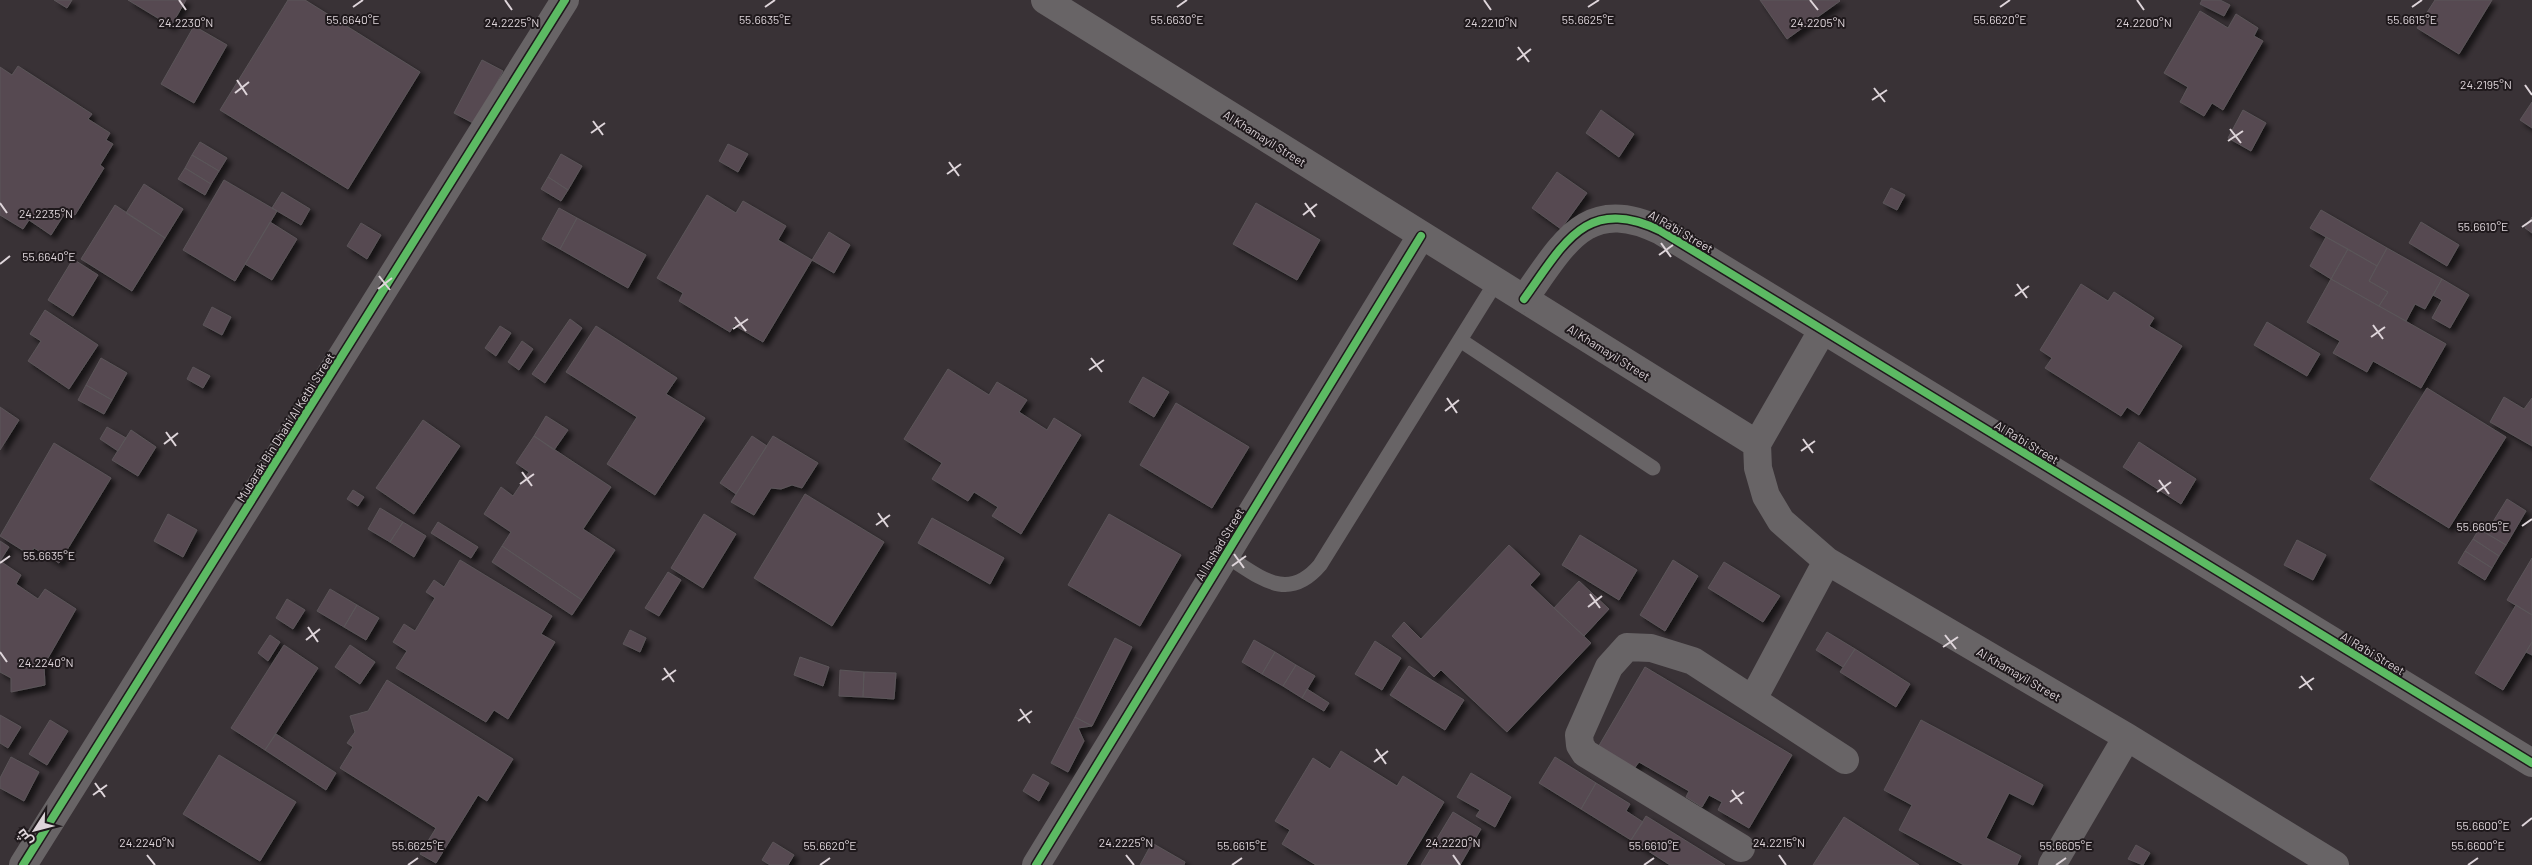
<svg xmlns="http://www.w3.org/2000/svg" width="2532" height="865" font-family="Barlow,Cairo,sans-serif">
<defs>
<filter id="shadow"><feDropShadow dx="4.5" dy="4.5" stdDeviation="2.5" flood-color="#0009"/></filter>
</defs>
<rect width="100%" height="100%" fill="#393236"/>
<path fill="#564a51" stroke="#5b5559" filter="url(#shadow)" d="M 54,0 L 72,0 L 67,8 Z
M 128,0 L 186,0 L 171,26 Z
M 288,0 L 305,0 L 420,72 L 348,189 L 220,110 Z
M 1760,0 L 1839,0 L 1840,1 L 1787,39 Z
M 2202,0 L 2220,0 L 2230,5 L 2224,16 L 2200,4 Z
M 2435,0 L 2492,0 L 2459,54 L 2417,28 Z
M 2200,11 L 2228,28 L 2236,14 L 2258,28 L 2254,36 L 2263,41 L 2223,110 L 2212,103 L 2204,116 L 2180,102 L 2188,87 L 2164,73 Z
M 194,26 L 227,45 L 194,103 L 161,84 Z
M 482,60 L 503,71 L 475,124 L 454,113 Z
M 18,66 L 92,114 L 88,119 L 110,133 L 106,140 L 113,144 L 100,165 L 104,168 L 75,215 L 67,210 L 51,235 L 29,220 L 23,229 L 0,215 L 0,67 L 12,75 Z
M 2532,102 L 2532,128 L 2520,120 Z
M 1601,110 L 1634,134 L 1619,157 L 1586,133 Z
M 2243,110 L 2266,123 L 2251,151 L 2228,138 Z
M 200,142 L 227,158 L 219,171 L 192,155 Z
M 728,144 L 748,154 L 738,172 L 719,161 Z
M 561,154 L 582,166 L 568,190 L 548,177 Z
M 192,155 L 219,171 L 211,184 L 185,168 Z
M 185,168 L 211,184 L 205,195 L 178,179 Z
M 1557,172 L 1587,193 L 1561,229 L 1532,208 Z
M 548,177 L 568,190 L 561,201 L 541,189 Z
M 224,180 L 277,211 L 235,281 L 183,250 Z
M 144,184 L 183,209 L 165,238 L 126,213 Z
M 1891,188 L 1905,195 L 1897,210 L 1883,203 Z
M 282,192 L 310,209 L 301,225 L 272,208 Z
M 707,195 L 736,213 L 743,201 L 786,226 L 778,240 L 812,260 L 763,342 L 734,325 L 730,332 L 679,301 L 683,293 L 657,278 Z
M 1256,203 L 1320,240 L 1297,280 L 1233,244 Z
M 115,205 L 165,238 L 132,291 L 81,259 Z
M 559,208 L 577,218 L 560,249 L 542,239 Z
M 2321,210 L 2387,248 L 2377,266 L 2310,228 Z
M 2532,217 L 2532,233 L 2525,228 Z
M 577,218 L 646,255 L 628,288 L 560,249 Z
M 270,222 L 297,239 L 272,280 L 245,264 Z
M 2421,222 L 2459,245 L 2447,266 L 2409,243 Z
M 361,223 L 381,235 L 367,259 L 347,246 Z
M 829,232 L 850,245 L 834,273 L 812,260 Z
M 2326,237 L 2348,249 L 2331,279 L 2310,266 Z
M 2387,248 L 2442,279 L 2425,309 L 2415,304 L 2406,321 L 2379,306 L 2388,292 L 2369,281 Z
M 2348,249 L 2377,266 L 2369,281 L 2388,292 L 2379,306 L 2331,279 Z
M 73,259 L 98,275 L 73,316 L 48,300 Z
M 2331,279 L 2446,344 L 2421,388 L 2373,361 L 2367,372 L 2333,353 L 2340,341 L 2307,322 Z
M 2442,279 L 2469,295 L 2450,328 L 2432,318 L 2442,300 L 2433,295 Z
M 2081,284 L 2108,301 L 2114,292 L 2154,318 L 2149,326 L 2182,346 L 2139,415 L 2127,407 L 2121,416 L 2045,368 L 2052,358 L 2040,350 Z
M 212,307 L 231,317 L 222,335 L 203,325 Z
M 45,310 L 98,345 L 69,389 L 28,361 L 41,341 L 30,334 Z
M 570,319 L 582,328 L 545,383 L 532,374 Z
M 2267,322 L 2320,354 L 2307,376 L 2254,345 Z
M 500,326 L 511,333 L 496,356 L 485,348 Z
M 596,326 L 677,378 L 666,394 L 705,418 L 655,495 L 607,464 L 637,417 L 566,372 Z
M 522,341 L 533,349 L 519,370 L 508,362 Z
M 101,358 L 127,373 L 112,400 L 86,385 Z
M 193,367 L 210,376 L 203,388 L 187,379 Z
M 948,369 L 989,395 L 997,382 L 1027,400 L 1019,412 L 1047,430 L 1054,418 L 1081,435 L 1021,534 L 992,516 L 998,507 L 974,492 L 968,501 L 932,479 L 942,463 L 904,439 Z
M 1143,377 L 1169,392 L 1154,417 L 1129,402 Z
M 86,385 L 112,400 L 104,414 L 78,400 Z
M 2427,388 L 2506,437 L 2449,528 L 2370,479 Z
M 2504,397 L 2524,409 L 2532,398 L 2532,446 L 2490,422 Z
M 1176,403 L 1249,447 L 1212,508 L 1140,465 Z
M 0,407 L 19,420 L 0,450 Z
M 546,416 L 568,430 L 554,450 L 534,436 Z
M 423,420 L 460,446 L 414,514 L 376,488 Z
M 107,427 L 126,438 L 118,451 L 100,439 Z
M 131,430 L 156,447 L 138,476 L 112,460 Z
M 534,436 L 611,487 L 583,529 L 615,550 L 582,600 L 502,546 L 511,532 L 484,514 L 501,487 L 513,496 L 529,472 L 516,463 Z
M 752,436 L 767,446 L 736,494 L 720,483 Z
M 773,436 L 818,463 L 802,488 L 792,485 L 781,489 L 771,488 L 754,515 L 731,502 Z
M 2139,442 L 2196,479 L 2181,504 L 2123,467 Z
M 54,443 L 111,478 L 59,563 L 34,548 L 30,555 L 0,536 Z
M 353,490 L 364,497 L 358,506 L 347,499 Z
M 805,494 L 884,542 L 832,626 L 754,578 Z
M 2507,499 L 2526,511 L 2506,545 L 2486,533 Z
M 380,508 L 403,522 L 390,542 L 368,529 Z
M 168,514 L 197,530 L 183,557 L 154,541 Z
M 704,514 L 736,534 L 703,588 L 671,568 Z
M 1109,514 L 1181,555 L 1140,626 L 1068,585 Z
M 932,518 L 1004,558 L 990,584 L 918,543 Z
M 403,522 L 426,536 L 414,557 L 390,542 Z
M 438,522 L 478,547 L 471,558 L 431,533 Z
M 2479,529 L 2506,545 L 2499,556 L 2473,539 Z
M 1580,535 L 1637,570 L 1619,600 L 1562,565 Z
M 2473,539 L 2499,556 L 2492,568 L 2465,551 Z
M 2297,540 L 2326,555 L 2313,580 L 2284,565 Z
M 0,541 L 9,547 L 0,561 Z
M 1509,545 L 1540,574 L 1530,585 L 1591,643 L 1507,732 L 1441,670 L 1434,677 L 1392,636 L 1404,622 L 1421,639 Z
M 502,546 L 582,600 L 572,615 L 492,562 Z
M 2465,551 L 2492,568 L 2485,580 L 2458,563 Z
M 2532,558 L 2532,615 L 2507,600 Z
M 460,560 L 552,616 L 541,634 L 555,642 L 508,719 L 494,710 L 486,722 L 396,668 L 407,651 L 393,642 L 404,624 L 415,631 L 435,598 L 426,592 L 434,580 L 444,587 Z
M 1673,560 L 1698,576 L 1665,631 L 1640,615 Z
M 0,561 L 21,575 L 16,584 L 38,599 L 45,589 L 76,609 L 44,665 L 45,685 L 11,692 L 11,678 L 0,672 Z
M 1724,562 L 1780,596 L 1763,622 L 1708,588 Z
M 668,572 L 681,580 L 659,616 L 645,608 Z
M 1579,581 L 1609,609 L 1584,636 L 1554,608 Z
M 330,589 L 357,605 L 344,627 L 317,611 Z
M 287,599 L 305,610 L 293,629 L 276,618 Z
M 357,605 L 379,618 L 366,640 L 344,627 Z
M 2516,605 L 2532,615 L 2532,642 L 2503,690 L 2475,673 Z
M 630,630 L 646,638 L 640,652 L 623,644 Z
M 1827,632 L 1855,649 L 1843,667 L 1816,650 Z
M 270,635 L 280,642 L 268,661 L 258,653 Z
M 1115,638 L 1132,647 L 1092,726 L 1075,717 Z
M 1254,640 L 1275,652 L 1262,674 L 1242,662 Z
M 1375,641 L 1401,658 L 1382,690 L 1355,674 Z
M 2532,642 L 2532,655 L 2526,652 Z
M 284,645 L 318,668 L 265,750 L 231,728 Z
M 350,645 L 375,662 L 360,684 L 335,667 Z
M 1855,649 L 1910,684 L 1896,707 L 1840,672 Z
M 1275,652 L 1296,665 L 1283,686 L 1262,674 Z
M 800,657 L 829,667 L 823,686 L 794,675 Z
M 1296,665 L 1315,676 L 1302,698 L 1283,686 Z
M 1409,666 L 1464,700 L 1445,730 L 1390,695 Z
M 1645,667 L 1792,755 L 1749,828 L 1718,810 L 1722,802 L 1709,795 L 1702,807 L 1686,797 L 1689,791 L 1639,762 L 1633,770 L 1597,749 Z
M 840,670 L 864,672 L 863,697 L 839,696 Z
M 864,672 L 896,673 L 894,699 L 863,697 Z
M 387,680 L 513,759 L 487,801 L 478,795 L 436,863 L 420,854 L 436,828 L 340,768 L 353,747 L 347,743 L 355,732 L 350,716 L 368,711 Z
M 1307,689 L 1329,703 L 1324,711 L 1302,698 Z
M 0,715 L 21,727 L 8,748 L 0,743 Z
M 1075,717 L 1092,726 L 1078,728 L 1084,741 L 1068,772 L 1051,763 Z
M 50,720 L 68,731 L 47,765 L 29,754 Z
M 1921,720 L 2043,785 L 2033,805 L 2009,793 L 1986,838 L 2021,856 L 2017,865 L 1964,865 L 1899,830 L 1912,805 L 1884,790 Z
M 276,734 L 336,773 L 326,790 L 265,750 Z
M 1341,751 L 1397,786 L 1403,776 L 1444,802 L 1406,865 L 1316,865 L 1282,844 L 1290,830 L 1275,821 L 1313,758 L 1330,769 Z
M 219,755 L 296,802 L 260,861 L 183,814 Z
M 11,757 L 39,772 L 24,801 L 0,788 L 0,778 Z
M 1555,757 L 1596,783 L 1581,809 L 1539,783 Z
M 1471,773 L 1511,797 L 1495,827 L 1476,816 L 1480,810 L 1457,797 Z
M 1033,774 L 1049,783 L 1039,801 L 1023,791 Z
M 1596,783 L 1630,804 L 1626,811 L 1643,822 L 1631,840 L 1581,809 Z
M 1453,812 L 1481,829 L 1460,865 L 1421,865 Z
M 1646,816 L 1725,865 L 1670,865 L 1631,840 Z
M 1844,817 L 1919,865 L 1813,865 Z
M 773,842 L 794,855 L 788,865 L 770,865 L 762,860 Z
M 1152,843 L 1185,862 L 1184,865 L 1140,865 Z
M 2136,845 L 2150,853 L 2143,865 L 2128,859 Z"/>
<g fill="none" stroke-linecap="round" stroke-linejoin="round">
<path stroke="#686466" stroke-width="15" d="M 1460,340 L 1653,468
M 1225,555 C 1259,576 1287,604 1320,565 L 1496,282"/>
<path stroke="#686466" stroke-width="28" d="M 1045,0 L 1757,444
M 1524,299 C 1563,245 1586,194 1661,231 L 2532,763
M 1757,444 L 1758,468 L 1766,496 L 1781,521 L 1827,561 L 2127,737 L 2335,865
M 1757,444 L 1822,331
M 1753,699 L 1827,561
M 1741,848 L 1585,753 L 1580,745 L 1579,735 L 1609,667 L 1627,647 L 1651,648 L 1693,661 L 1845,760
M 23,865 L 565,0
M 1036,865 L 1421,236
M 2052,865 L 2127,737"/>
<g stroke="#1f191c" stroke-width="11">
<path id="cycleway" d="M 1524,299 C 1563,245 1586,194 1661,231 L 2532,763
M 23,865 L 565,0
M 1036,865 L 1421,236"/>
</g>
<use href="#cycleway" stroke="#5cba63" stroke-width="8"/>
</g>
<path fill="none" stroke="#ded5da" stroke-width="2" d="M 179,0 L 186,10M 505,0 L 512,10M 1484,0 L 1491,10M 1810,0 L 1818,10M 2137,0 L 2144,10M 353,7 L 363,0M 765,7 L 775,0M 1177,7 L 1187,0M 1588,7 L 1599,0M 2000,7 L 2010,0M 2412,7 L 2422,0M 1518,47 L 1529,62M 1517,60 L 1531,49M 237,80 L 247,95M 2525,85 L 2532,95M 1874,88 L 1885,102M 235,93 L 249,82M 1872,100 L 1887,90M 593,121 L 603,135M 2230,129 L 2241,143M 591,133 L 605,123M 2228,141 L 2243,131M 949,162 L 959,176M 947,174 L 961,164M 0,203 L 7,213M 1305,203 L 1315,217M 1303,215 L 1317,204M 2522,227 L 2532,220M 1661,243 L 1671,257M 1659,255 L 1673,245M 0,264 L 10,256M 379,276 L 390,290M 2017,284 L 2027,298M 378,289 L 392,278M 2015,296 L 2029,286M 735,317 L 746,331M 2373,325 L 2383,339M 733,329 L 748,319M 2371,337 L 2385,327M 1091,358 L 1102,372M 1089,370 L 1104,360M 1447,398 L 1457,413M 1445,411 L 1459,400M 166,432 L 176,446M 1803,439 L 1813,453M 164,444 L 178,433M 1801,451 L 1815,441M 522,472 L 532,486M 2159,480 L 2169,494M 520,484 L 534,474M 2157,492 L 2171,482M 878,513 L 888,527M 876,525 L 890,515M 2522,526 L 2532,519M 1234,554 L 1244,568M 0,563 L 10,556M 1232,566 L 1246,556M 1590,594 L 1600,608M 1588,607 L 1602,596M 308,627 L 318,642M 1945,635 L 1956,649M 306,640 L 320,629M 1943,647 L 1958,637M 0,652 L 7,662M 664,668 L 674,682M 2301,676 L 2312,690M 662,680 L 676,670M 2299,688 L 2314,678M 1020,709 L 1030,723M 1018,721 L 1032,711M 1376,749 L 1386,764M 1374,762 L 1388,751M 95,783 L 105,797M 1732,790 L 1742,804M 93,795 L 107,785M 1730,802 L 1744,792M 2522,826 L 2532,818M 147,855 L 155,865M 1126,855 L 1134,865M 1453,855 L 1460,865M 1779,855 L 1786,865M 408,865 L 418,858M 820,865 L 830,858M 1232,865 L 1242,858M 1644,865 L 1654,858M 2056,865 L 2066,858M 2468,865 L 2478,858"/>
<g text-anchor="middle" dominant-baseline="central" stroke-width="4" stroke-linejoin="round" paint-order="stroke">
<g font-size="12" fill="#ded5da" stroke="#1f191c">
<text transform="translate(1265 138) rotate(32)">Al Khamayil Street</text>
<text transform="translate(1681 231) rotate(30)">Al Ra'bi Street</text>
<text transform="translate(1609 352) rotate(32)">Al Khamayil Street</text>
<text transform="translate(285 427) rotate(-58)">Mubarak Bin Dhahi Al Ketbi Street</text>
<text transform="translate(2027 442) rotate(31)">Al Ra'bi Street</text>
<text transform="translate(1219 544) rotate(-59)">Al Inshad Street</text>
<text transform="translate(2373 653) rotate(31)">Al Ra'bi Street</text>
<text transform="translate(2019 674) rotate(30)">Al Khamayil Street</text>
</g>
</g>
<g font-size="12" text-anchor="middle" fill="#ded5da" stroke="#1f191c" stroke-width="4" stroke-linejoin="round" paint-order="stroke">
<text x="1588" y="24">55.6625°E</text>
<text x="2412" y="24">55.6615°E</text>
<text x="353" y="24">55.6640°E</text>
<text x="765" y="24">55.6635°E</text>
<text x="1177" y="24">55.6630°E</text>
<text x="2000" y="24">55.6620°E</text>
<text x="186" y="27">24.2230°N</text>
<text x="512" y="27">24.2225°N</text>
<text x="1491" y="27">24.2210°N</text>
<text x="1818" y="27">24.2205°N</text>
<text x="2144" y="27">24.2200°N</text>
<text x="2486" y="89">24.2195°N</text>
<text x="46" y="218">24.2235°N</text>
<text x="2483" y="231">55.6610°E</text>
<text x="49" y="261">55.6640°E</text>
<text x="2483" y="531">55.6605°E</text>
<text x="49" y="560">55.6635°E</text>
<text x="46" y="667">24.2240°N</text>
<text x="2483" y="830">55.6600°E</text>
<text x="147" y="847">24.2240°N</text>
<text x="1126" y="847">24.2225°N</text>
<text x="1453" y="847">24.2220°N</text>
<text x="1779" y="847">24.2215°N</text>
<text x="418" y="850">55.6625°E</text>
<text x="830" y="850">55.6620°E</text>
<text x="1242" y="850">55.6615°E</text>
<text x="1654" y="850">55.6610°E</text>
<text x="2066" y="850">55.6605°E</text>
<text x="2478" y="850">55.6600°E</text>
</g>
<g transform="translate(35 830) rotate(234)" stroke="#1f191c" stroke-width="4" paint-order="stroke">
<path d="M0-4L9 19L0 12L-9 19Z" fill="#ded5da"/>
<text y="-8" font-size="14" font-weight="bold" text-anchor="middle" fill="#ded5da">ش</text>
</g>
</svg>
